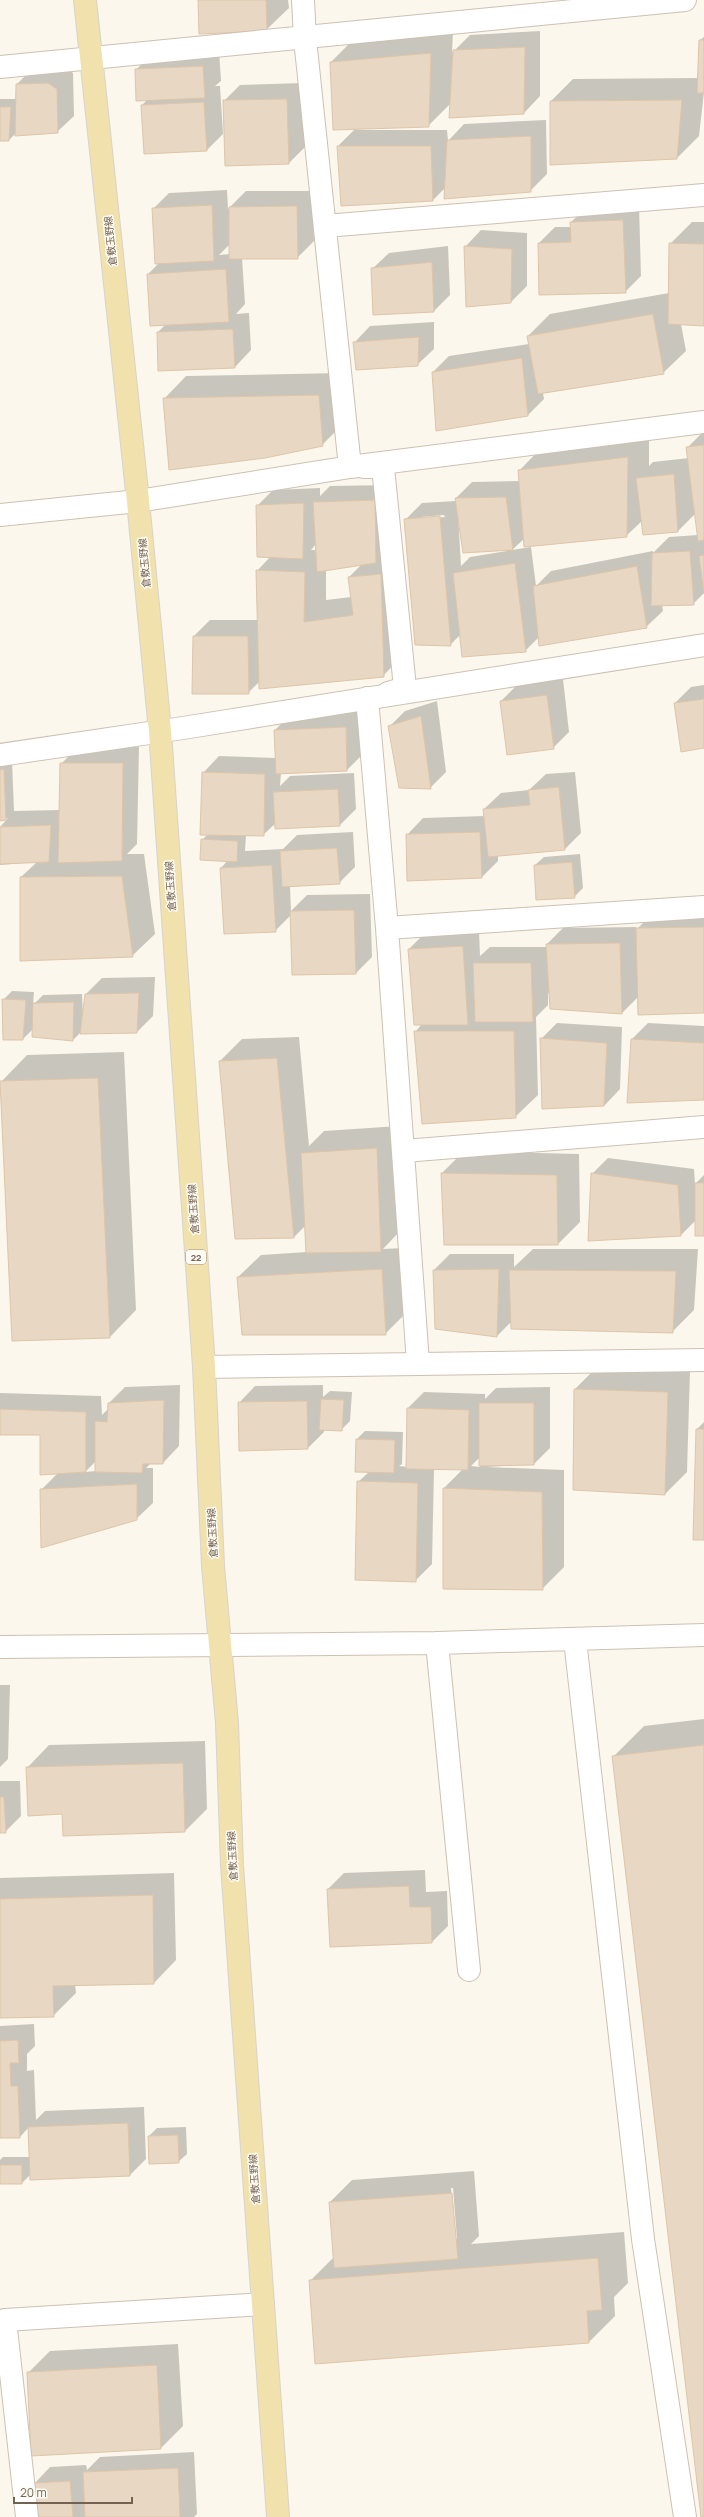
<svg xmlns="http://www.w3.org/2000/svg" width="704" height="2517" font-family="Manrope,'Noto Sans JP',sans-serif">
<rect width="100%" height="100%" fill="#fbf7ec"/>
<path fill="#0003" fill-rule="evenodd" d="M 199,0 L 288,0 L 289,8 L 266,30 Z
M 453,31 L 452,53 L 470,35 L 540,31 L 540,96 L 524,113 L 451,103 L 428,126 L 356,128 L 357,130 L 447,130 L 448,141 L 464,124 L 546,120 L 547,174 L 530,191 L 446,187 L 433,200 L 342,205 L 338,146 L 356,128 L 331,62 L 353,40 Z
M 704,37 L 704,92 L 699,136 L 677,158 L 551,101 L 573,79 L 699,78 L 700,40 Z
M 219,50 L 221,81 L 215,86 L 220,86 L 223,134 L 207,150 L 142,105 L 147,100 L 136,70 L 152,53 Z
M 65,67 L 73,73 L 74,116 L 57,132 L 16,133 L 9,140 L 0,140 L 0,99 L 16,99 L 17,84 L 33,68 Z
M 303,83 L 305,147 L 289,163 L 224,101 L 240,85 Z
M 227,190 L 228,209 L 246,191 L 313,191 L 314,241 L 297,258 L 242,258 L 245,304 L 236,314 L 249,313 L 251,350 L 235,367 L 158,332 L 166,324 L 148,274 L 159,263 L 153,209 L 169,193 ZM 230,244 L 230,254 L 219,255 Z
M 639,205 L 641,276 L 625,292 L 539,243 L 555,227 L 571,227 L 571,222 L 588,206 Z
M 692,222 L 704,222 L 704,325 L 681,324 L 686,351 L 663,373 L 543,393 L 544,399 L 528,415 L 433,372 L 449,356 L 529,344 L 528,336 L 550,314 L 669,293 L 670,244 Z
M 481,230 L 527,233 L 527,286 L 511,302 L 465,247 Z
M 448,246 L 450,295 L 434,311 L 372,269 L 389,253 Z
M 434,322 L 434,349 L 417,365 L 354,343 L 370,326 Z
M 341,373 L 344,423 L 322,445 L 164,399 L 186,376 Z
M 704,431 L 704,593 L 693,604 L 662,605 L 663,611 L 646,627 L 539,637 L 525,651 L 460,635 L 450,645 L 405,520 L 422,503 L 456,501 L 456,498 L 472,482 L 520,481 L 519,471 L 541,448 L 649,435 L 649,466 L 653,462 L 689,458 L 687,448 ZM 458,514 L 507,550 L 507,551 L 470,557 L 461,566 ZM 695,514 L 698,535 L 669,537 L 653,553 L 653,551 L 551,571 L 536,586 L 531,547 L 512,550 L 525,538 L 626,536 L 642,521 L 644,534 L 678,531 ZM 444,515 L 445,517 L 421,519 L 421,517 Z
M 390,485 L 384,554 L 403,552 L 405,653 L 383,676 L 260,681 L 248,693 L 194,636 L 210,620 L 258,620 L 257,571 L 270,557 L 257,506 L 273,490 L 320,488 L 320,496 L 330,486 ZM 316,544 L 316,550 L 311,550 ZM 361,565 L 349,577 L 351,597 L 326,600 L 326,570 Z
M 563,679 L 569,732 L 553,748 L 501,701 L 517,685 Z
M 704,685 L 704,747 L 675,703 L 691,687 Z
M 437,701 L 446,772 L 430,788 L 389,727 L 405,711 Z
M 362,711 L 363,754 L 347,770 L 281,773 L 280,786 L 290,776 L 354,773 L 356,809 L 340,825 L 276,823 L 263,835 L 246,835 L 245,851 L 283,849 L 297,835 L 353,832 L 355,867 L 339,883 L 290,886 L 291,911 L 307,895 L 370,894 L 372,957 L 356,973 L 291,915 L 275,931 L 221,868 L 228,860 L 202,840 L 208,834 L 203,773 L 219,756 L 276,758 L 275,730 L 291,714 Z
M 139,747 L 137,844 L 127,854 L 144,854 L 155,934 L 132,956 L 21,877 L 37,862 L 0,865 L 0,827 L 8,818 L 0,820 L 0,763 L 12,761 L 14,811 L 60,810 L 61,764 L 77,748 Z
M 575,772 L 581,833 L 565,849 L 498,855 L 498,861 L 482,877 L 407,835 L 423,818 L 485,816 L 484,809 L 501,793 L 529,790 L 546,774 Z
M 580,854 L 583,888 L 574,897 L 535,865 L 544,857 Z
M 704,911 L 704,1012 L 639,996 L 622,1013 L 548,993 L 548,1005 L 536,1017 L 538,1095 L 515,1117 L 415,1032 L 422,1024 L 409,949 L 425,933 L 479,930 L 480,956 L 490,947 L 547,947 L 547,944 L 563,928 L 636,927 L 636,930 L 654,912 Z
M 155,977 L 153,1016 L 137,1032 L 80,1033 L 73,1040 L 33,1029 L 23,1039 L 4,1039 L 3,1000 L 12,991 L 34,992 L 33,1005 L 43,995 L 82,994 L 83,1016 L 86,994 L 102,978 Z
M 557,1023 L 622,1027 L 620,1089 L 604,1106 L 541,1039 Z
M 648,1023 L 704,1026 L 704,1099 L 632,1039 Z
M 299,1037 L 309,1146 L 324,1131 L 399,1126 L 403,1228 L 383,1249 L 404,1248 L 407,1312 L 385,1334 L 238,1277 L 261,1255 L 307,1252 L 306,1225 L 294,1237 L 236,1238 L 220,1061 L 242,1039 Z
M 124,1052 L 136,1310 L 110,1337 L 13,1340 L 1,1082 L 27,1055 Z
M 464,1151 L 579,1154 L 580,1222 L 558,1244 L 442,1173 Z
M 608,1158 L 694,1169 L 695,1184 L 704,1175 L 704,1235 L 696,1220 L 681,1235 L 592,1174 Z
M 533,1249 L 698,1249 L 694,1310 L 672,1332 L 512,1321 L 497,1336 L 434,1270 L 450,1254 L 514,1254 L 514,1267 Z
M 597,1367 L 690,1371 L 687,1472 L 665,1494 L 575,1389 Z
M 180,1385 L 179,1446 L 163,1463 L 151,1463 L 146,1468 L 153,1468 L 153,1503 L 136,1519 L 41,1490 L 58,1473 L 41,1434 L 0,1434 L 0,1393 L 101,1396 L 102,1415 L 109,1408 L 109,1403 L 125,1387 ZM 96,1461 L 96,1471 L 85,1472 Z
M 323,1385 L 323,1397 L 330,1391 L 352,1392 L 350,1421 L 341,1430 L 324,1429 L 324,1432 L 308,1448 L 239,1403 L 255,1386 Z
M 550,1387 L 550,1448 L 534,1464 L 486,1467 L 564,1470 L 564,1567 L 542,1589 L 444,1488 L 463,1469 L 434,1469 L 432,1564 L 415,1581 L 358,1482 L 369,1472 L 357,1439 L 365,1431 L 403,1432 L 402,1464 L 399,1466 L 407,1467 L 408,1408 L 424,1392 L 485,1394 L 485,1399 L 496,1388 ZM 480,1457 L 480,1467 L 471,1466 Z
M 704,1422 L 704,1539 L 697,1429 Z
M 0,1685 L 10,1685 L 8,1759 L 0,1767 Z
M 704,1719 L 704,2517 L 702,2517 L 613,1757 L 644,1726 Z
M 205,1741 L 207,1809 L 185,1831 L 63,1813 L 27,1768 L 49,1745 Z
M 0,1781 L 20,1781 L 21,1816 L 5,1832 L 0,1832 Z
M 425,1870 L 426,1892 L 447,1891 L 448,1926 L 432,1942 L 331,1946 L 328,1889 L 344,1873 Z
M 174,1873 L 176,1960 L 154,1983 L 75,1984 L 76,1993 L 53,2016 L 0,2017 L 0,1878 Z
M 34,2024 L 35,2046 L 27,2054 L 27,2071 L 34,2070 L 36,2120 L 45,2111 L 144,2107 L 146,2159 L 130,2175 L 31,2174 L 22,2183 L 0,2183 L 0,2160 L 3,2157 L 30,2157 L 29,2127 L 20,2137 L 0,2137 L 0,2026 Z
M 186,2127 L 187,2154 L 178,2162 L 149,2136 L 157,2128 Z
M 474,2171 L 479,2236 L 471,2244 L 624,2232 L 628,2283 L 614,2297 L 615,2316 L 589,2342 L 310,2281 L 334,2257 L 330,2202 L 352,2180 ZM 451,2188 L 453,2188 L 457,2239 L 455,2239 Z
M 178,2344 L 183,2426 L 161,2448 L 28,2373 L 50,2351 Z
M 194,2452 L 197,2514 L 194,2517 L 36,2517 L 34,2484 L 50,2467 L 86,2465 L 87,2470 L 100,2457 Z"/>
<path fill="#e8d7c2" stroke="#dec5a9" d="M 198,0 L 266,0 L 267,31 L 199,34 Z
M 699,40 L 704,40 L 704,93 L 697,93 Z
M 525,47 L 524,114 L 449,118 L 453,50 Z
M 431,53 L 429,127 L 333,130 L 330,62 Z
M 203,66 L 205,98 L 136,101 L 135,69 Z
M 48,83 L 57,89 L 58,133 L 15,136 L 16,84 Z
M 287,99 L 289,164 L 225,166 L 223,100 Z
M 682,100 L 677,159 L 550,165 L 550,101 Z
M 204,102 L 207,151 L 144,154 L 141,105 Z
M 0,107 L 11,107 L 9,141 L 0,141 Z
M 531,136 L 531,192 L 444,199 L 447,140 Z
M 337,146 L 431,146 L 433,201 L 341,206 Z
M 212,205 L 214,261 L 155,264 L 152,208 Z
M 297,206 L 298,259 L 229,259 L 229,207 Z
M 623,220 L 626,293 L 539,295 L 538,243 L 571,242 L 570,222 Z
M 669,243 L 704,244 L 704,326 L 668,324 Z
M 464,246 L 512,249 L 511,303 L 466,307 Z
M 432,262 L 434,312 L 373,315 L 371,268 Z
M 226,269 L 229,322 L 150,326 L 147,274 Z
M 653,314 L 664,374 L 538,394 L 527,336 Z
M 233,329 L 235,368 L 158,371 L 157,332 Z
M 419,337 L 418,366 L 356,370 L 353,342 Z
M 522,358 L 528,416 L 436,431 L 432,372 Z
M 319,395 L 323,446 L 265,458 L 169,470 L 163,398 Z
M 704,445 L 704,540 L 698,541 L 686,447 Z
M 628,457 L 627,537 L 524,547 L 518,470 Z
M 674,474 L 678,532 L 643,535 L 636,478 Z
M 506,497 L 513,550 L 463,553 L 455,498 Z
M 375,500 L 376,563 L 317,572 L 313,502 Z
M 304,503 L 303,559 L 257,557 L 256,505 Z
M 440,516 L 451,646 L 415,645 L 404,519 Z
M 690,551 L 694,605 L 651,606 L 652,553 Z
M 704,555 L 704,594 L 699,556 Z
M 515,563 L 526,652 L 462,657 L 453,573 Z
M 637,566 L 647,628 L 539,646 L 533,586 Z
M 256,570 L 305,572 L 304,622 L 353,615 L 348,577 L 381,574 L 384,677 L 259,689 Z
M 193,636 L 248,636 L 249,694 L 192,694 Z
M 547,695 L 554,749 L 507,755 L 500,701 Z
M 704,699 L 704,748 L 681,752 L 674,703 Z
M 421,716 L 431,789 L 399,788 L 388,726 Z
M 346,727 L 347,771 L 276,774 L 274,730 Z
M 60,763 L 123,763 L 122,861 L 58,863 Z
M 4,769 L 6,820 L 0,821 L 0,770 Z
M 202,772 L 265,774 L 264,836 L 200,835 Z
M 559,787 L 565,850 L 488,857 L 483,809 L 530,805 L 528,790 Z
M 338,789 L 340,826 L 275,829 L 273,792 Z
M 51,825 L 49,862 L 0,864 L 0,827 Z
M 480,832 L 482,878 L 407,881 L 406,834 Z
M 201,839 L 238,841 L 237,862 L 200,860 Z
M 337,848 L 340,884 L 282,887 L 280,851 Z
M 572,862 L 575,898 L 536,900 L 534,865 Z
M 272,865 L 276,932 L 224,934 L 220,868 Z
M 122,876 L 133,957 L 20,961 L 20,877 Z
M 354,910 L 356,974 L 292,975 L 290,911 Z
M 704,927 L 704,1013 L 638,1015 L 636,928 Z
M 620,943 L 622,1014 L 550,1009 L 546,944 Z
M 463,946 L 468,1025 L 414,1025 L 408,949 Z
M 473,963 L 531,963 L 533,1022 L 475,1022 Z
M 139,993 L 137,1033 L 80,1034 L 85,994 Z
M 2,999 L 26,1000 L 23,1040 L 3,1040 Z
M 74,1002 L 73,1041 L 32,1037 L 33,1003 Z
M 414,1031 L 514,1031 L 516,1118 L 422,1124 Z
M 540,1038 L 607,1043 L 604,1106 L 542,1109 Z
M 631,1039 L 704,1043 L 704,1100 L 627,1103 Z
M 277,1058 L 294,1238 L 235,1239 L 219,1061 Z
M 98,1078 L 110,1338 L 12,1341 L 0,1081 Z
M 377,1148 L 381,1252 L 306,1253 L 301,1153 Z
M 441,1173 L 557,1175 L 558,1245 L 444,1245 Z
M 591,1173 L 678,1185 L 681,1236 L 588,1241 Z
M 695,1183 L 704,1183 L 704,1236 L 695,1236 Z
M 382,1269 L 386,1335 L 242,1335 L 237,1277 Z
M 499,1269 L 497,1337 L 435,1329 L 433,1270 Z
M 509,1270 L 676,1271 L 673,1333 L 511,1329 Z
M 574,1389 L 668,1392 L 665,1495 L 573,1490 Z
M 321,1399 L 344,1400 L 342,1431 L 319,1430 Z
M 164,1400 L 163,1464 L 143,1464 L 142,1473 L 95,1472 L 95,1421 L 107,1422 L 108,1403 Z
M 307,1401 L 308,1449 L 239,1451 L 238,1402 Z
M 479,1403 L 534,1403 L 534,1465 L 479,1466 Z
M 407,1408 L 469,1410 L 468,1470 L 406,1469 Z
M 0,1409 L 86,1412 L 86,1472 L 40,1475 L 40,1435 L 0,1435 Z
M 696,1429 L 704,1429 L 704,1540 L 693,1540 Z
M 356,1439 L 395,1440 L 394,1473 L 355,1472 Z
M 357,1481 L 418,1483 L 416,1582 L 355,1580 Z
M 137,1484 L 137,1520 L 41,1548 L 40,1489 Z
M 443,1488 L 542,1492 L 543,1590 L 443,1589 Z
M 704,1745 L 704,2517 L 701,2517 L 612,1756 Z
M 183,1763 L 185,1832 L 63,1836 L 62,1814 L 28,1816 L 26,1767 Z
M 0,1797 L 4,1797 L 6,1833 L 0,1833 Z
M 409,1886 L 410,1907 L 431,1907 L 432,1943 L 330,1947 L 327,1889 Z
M 153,1895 L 154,1984 L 53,1986 L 54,2017 L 0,2018 L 0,1899 Z
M 18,2040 L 19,2063 L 10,2063 L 11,2086 L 18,2086 L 20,2138 L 0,2138 L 0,2041 Z
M 128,2123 L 130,2176 L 30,2180 L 28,2127 Z
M 178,2135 L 179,2163 L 149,2164 L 148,2136 Z
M 0,2165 L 22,2165 L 22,2184 L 0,2184 Z
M 452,2193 L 458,2259 L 334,2268 L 329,2202 Z
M 598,2258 L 602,2310 L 587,2311 L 589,2343 L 315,2364 L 309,2280 Z
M 157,2365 L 161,2449 L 31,2456 L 27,2372 Z
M 178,2468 L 180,2517 L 85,2517 L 83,2472 Z
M 70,2481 L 73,2517 L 35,2517 L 33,2483 Z"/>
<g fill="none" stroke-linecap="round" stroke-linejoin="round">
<g stroke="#ccc1b3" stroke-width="24">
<path id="minor" d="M 303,0 L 305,39 L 350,467
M 0,67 L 685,0
M 325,226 L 704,195
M 364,467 L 383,467 L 405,688 L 388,693
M 0,515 L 138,501 L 350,467 L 704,422
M 367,698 L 387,928 L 418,1363
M 0,755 L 183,728 L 704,645
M 387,928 L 704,907
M 404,1151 L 704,1127
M 204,1367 L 704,1360
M 575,1640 L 643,2239 L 685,2517
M 437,1643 L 469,1970
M 0,1647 L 437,1643 L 704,1635
M 27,2517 L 5,2320 L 263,2304"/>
</g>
<g stroke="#d8d3ce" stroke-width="24">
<path id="major" d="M 85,0 L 138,501 L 160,731 L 204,1367 L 213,1566 L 227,1723 L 232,1865 L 278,2517"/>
</g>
<use href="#minor" stroke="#fff" stroke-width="22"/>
<use href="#major" stroke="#f1e1ad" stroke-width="22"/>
</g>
<g text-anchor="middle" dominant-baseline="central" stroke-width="3" stroke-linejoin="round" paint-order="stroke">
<rect fill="#fdfbf3" stroke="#9d9082" stroke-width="1" x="186" y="1250" width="20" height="14" rx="3"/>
<g font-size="9" font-weight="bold" fill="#746251">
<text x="196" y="1257">22</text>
</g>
<g font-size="10" fill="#746251" stroke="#fdfbf3">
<text transform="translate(110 241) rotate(-96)">倉敷玉野線</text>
<text transform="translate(144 563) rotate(-95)">倉敷玉野線</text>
<text transform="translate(170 886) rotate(-94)">倉敷玉野線</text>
<text transform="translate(193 1209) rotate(-94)">倉敷玉野線</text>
<text transform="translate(212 1533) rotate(-93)">倉敷玉野線</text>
<text transform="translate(232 1856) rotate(-93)">倉敷玉野線</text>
<text transform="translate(254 2179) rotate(-94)">倉敷玉野線</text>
</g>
</g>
<path d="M14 2497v6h118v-6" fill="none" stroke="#746251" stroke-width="2"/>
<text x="20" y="2497" font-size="12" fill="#746251" stroke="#fdfbf3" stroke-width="3" paint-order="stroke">20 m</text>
</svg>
